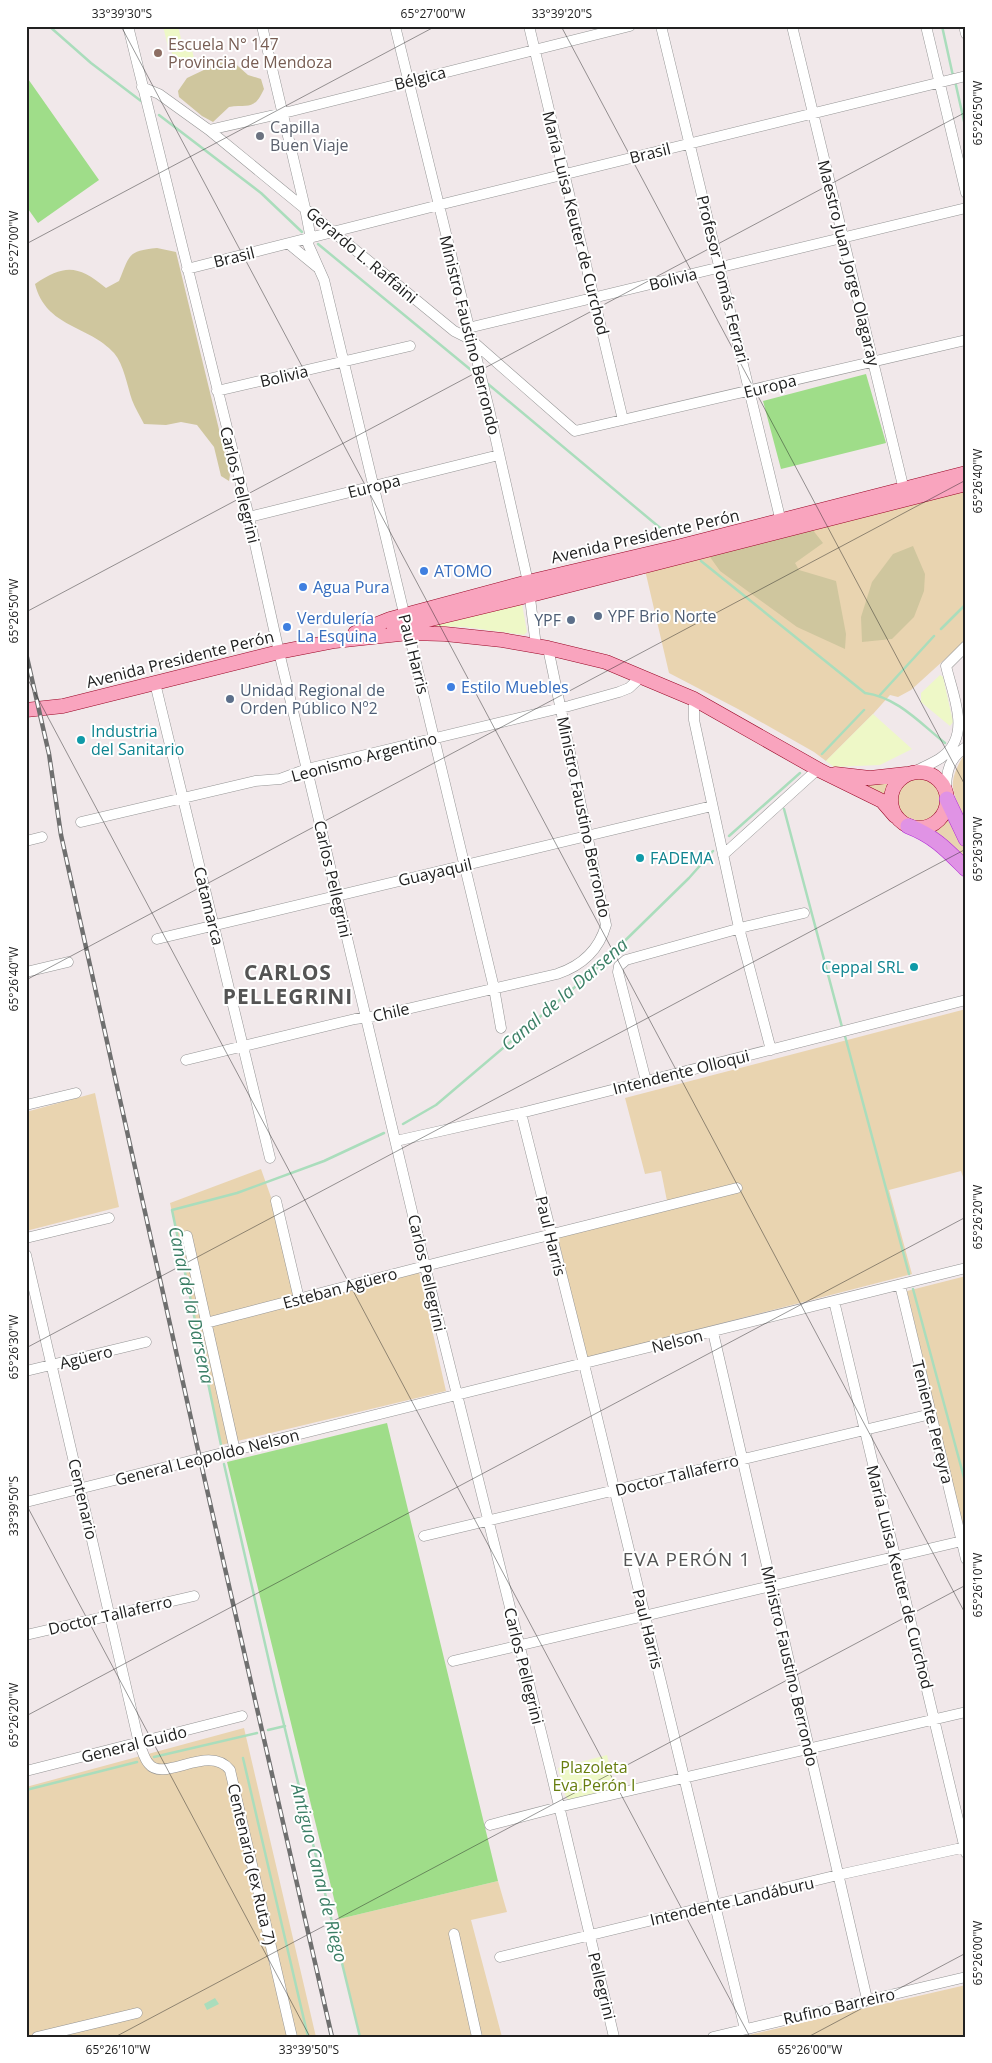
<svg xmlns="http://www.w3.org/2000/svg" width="992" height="2063" font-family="'Open Sans',sans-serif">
<rect width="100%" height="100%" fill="#f1e8ea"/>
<path fill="#e9d4b0" d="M 966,490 L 966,640 L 911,690 L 898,697 L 890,695 L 873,714 L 826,761 L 814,752 L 738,709 L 669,673 L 645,570 Z
M 966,751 L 966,821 C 950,789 947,783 966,751 Z
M896 799a23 23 0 1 1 46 0a23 23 0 1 1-46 0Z
M 844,780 L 890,781 L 884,800 Z
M 950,816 L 966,846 L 966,862 L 934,831 L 942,826 Z
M 966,1009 L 966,1186 L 961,1171 L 889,1190 L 912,1274 L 587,1358 L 557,1234 L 668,1206 L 661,1171 L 645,1174 L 625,1098 Z
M 95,1093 L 119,1207 L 26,1231 L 26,1112 Z
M 261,1169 L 272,1200 L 296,1305 L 419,1272 L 446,1391 L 221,1445 L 170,1203 Z
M 966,1276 L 966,1542 L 907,1291 Z
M 244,1728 L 316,2037 L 26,2037 L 26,1787 Z
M 498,1881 L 507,1912 L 471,1920 L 502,2037 L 360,2037 L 333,1924 L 339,1919 Z
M 966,1985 L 966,2037 L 740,2037 Z"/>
<path fill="#cfc69e" d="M 229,58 L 248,75 L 261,79 L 264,89 C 254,111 249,104 229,107 L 213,122 L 202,116 L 179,97 L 178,91 L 187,78 Z
M 157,248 L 176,252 L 230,475 L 229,481 L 221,476 L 214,447 L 197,425 L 181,422 L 166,425 L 144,424 C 140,416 135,408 132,400 C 127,385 124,365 114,353 C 89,325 46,328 35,284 C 65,264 78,265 106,288 L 119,281 C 130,255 127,251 157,248 Z
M 812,529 L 823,543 L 795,563 L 799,570 L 836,581 L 846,634 L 845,649 L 797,627 L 720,571 L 710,557 L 722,551 Z
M 913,546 L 925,574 L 924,591 L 914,617 L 892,639 L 862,642 L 861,617 L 872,582 L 893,554 Z"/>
<path fill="#eef8c7" d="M 163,26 L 178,26 L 182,43 L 186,42 L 187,47 L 191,46 L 194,58 L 175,63 L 170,47 L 168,47 Z
M 522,604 L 527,632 L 524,635 L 465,627 L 432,626 Z
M 940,675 L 943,677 L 953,722 L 950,726 L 921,702 L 921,693 Z
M 873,714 L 912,749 L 880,765 L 834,767 L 826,761 Z
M 607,1755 L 614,1785 L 610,1790 L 569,1800 L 566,1797 L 558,1768 Z"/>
<path fill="#9fdd89" d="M 26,76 L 99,180 L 38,223 L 26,206 Z
M 866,374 L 886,443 L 781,469 L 763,401 Z
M 387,1423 L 498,1881 L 339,1919 L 227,1462 Z"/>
<path fill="#aaddbc" d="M 215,1998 L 219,2004 L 207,2010 L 204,2004 Z"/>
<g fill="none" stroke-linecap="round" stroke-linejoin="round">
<path stroke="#aaddbc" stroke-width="2.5" d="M 49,26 L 91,63 L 141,101
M 942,26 L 953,76
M 955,81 L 966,130
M 159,115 L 261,193 L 302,232
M 318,244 L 471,370
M 488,384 L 671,537
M 701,561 L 865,693 C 897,697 920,723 945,743
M 941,629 L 966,604
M 880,695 L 934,636
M 822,754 L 864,710
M 784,809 L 842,1027
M 729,836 L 800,773
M 845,1036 L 909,1274
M 403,1124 L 436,1105 L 595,970 L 689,878 L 713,851
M 913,1289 L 966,1485
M 221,1445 L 172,1210 L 237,1193 L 324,1161 L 384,1133
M 224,1464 L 276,1692 L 360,2037
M 268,1730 L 285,1726
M 154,1757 L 257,1733
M 243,1758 L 308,2037
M 26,1790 L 137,1762"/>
<g stroke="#959595" stroke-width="11">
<path id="minor" d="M 128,26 L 249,517 L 279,652 L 425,1266 L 550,1768 L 614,2037
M 262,26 L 305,208 L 310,234 L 308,244 L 324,280 L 494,988 L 501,1028
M 395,26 L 489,409 L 528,582 L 536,646
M 529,26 L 623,420
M 661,26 L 782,526
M 792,26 L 905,494
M 926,26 L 966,193
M 964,26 L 966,34
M 142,87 L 159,94 L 209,130 L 454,331 L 470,339 L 575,431 L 966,340
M 209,130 L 292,111 L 630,26
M 289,244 L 317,267
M 187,269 L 447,203 L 966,76
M 468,328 L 966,208
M 217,391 L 410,346
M 249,517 L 499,455
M 155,683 L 270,1158
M 694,699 L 694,720 L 739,928 L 771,1050
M 914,772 C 923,767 934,763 942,757 C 972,735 953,696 946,666 L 966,646
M 946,791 C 946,772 949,758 966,747
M 81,822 L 255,781 L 280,779 L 307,769 L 569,706 L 619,692 L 629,688 L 642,676
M 26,841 L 42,837
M 723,855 L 818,769
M 157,939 L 712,806
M 26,972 L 68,962
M 186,1060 L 355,1019 L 377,1016 L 557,974 C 581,966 599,950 606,925 L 548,648
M 646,1081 L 618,972 L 619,966 L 626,960 L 748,926 L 804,913
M 26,1105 L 76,1093
M 521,1113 L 584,1364 L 745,2029
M 396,1141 L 521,1113 L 966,1000
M 276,1201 L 299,1299
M 187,1236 L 235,1451
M 26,1238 L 109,1218
M 26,1255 L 139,1743 C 142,1749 144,1759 149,1764 C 164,1783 209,1743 230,1770 L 292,2037
M 900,1285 L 966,1559
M 834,1301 L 966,1853
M 206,1323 L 425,1266 L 737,1188
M 713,1332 L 867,1999
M 26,1371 L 146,1342
M 26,1502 L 966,1268
M 424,1536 L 931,1414
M 26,1635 L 194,1596
M 453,1661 L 962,1541
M 26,1771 L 242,1716
M 490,1825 L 559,1807 L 966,1712
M 454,1934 L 477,2037
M 500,1957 L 838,1875 L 966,1847
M 37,2037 L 137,2013
M 713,2037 L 966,1977"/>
</g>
<g stroke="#990524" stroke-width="15">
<path id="major" d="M 394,628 L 531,595 L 966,484
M 355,633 L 390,619 L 528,582 L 677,547 L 966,473
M 26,710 L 63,706 L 279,652 L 335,641 L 409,633 L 445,634 L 502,640 L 548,648 L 606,662 L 694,699 L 821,771 L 882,801 L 895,816
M891 800a28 28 0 1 1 56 0a28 28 0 1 1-56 0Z
M 835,774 L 870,778 L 906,774"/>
</g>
<g stroke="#b12dd6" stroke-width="16">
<path id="highway" d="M 947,799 L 966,839
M 908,826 C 934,836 946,849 966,869"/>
</g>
<use href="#minor" stroke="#fff" stroke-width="10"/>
<use href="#major" stroke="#f9a4be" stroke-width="14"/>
<use href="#highway" stroke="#e093e5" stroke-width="15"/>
<g stroke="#6f6f6f" stroke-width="4.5">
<path id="rail" d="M 26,653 L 49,754 L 61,835 L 200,1459 L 332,2037"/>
</g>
<use href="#rail" stroke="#fff" stroke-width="2.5" stroke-dasharray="8" stroke-linecap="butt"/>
</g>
<path fill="none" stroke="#212121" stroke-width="1" stroke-opacity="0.45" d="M 121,26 L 966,1615M 561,26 L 966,787M 26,244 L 436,26M 26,612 L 966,112M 26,676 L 750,2037M 26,980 L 966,480M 26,1348 L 966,849M 26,1504 L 310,2037M 26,1716 L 966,1217M 115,2037 L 966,1585M 808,2037 L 966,1953"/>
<circle fill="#8d6e63" stroke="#fff" stroke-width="2" cx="158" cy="53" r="5"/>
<circle fill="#6b7280" stroke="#fff" stroke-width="2" cx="260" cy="136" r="5"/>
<g fill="#3f7fe0" stroke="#fff" stroke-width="2">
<circle cx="424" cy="571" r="5"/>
<circle cx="303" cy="587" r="5"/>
<circle cx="287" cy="627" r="5"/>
<circle cx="451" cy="687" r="5"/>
</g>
<g fill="#5c6f8a" stroke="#fff" stroke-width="2">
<circle cx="598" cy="616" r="5"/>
<circle cx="571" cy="620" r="5"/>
<circle cx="230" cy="699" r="5"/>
</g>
<g fill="#0f9aa8" stroke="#fff" stroke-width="2">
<circle cx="81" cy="740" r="5"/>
<circle cx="640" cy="858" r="5"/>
<circle cx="914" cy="967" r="5"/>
</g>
<g text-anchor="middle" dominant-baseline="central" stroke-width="4" stroke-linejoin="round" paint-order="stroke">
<g font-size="16" fill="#785e54" stroke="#fff" text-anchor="start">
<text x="168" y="44">Escuela N° 147<tspan x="168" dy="18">Provincia de Mendoza</tspan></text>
</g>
<g font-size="16" fill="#212121" stroke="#fff">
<text transform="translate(420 78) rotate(-14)">Bélgica</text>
<text transform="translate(650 153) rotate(-14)">Brasil</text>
<text transform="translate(576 223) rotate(76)">María Luisa Keuter de Curchod</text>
<text transform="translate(362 255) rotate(40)">Gerardo L. Raffaini</text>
<text transform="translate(234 257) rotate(-14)">Brasil</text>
<text transform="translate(849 263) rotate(76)">Maestro Juan Jorge Olagaray</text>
<text transform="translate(673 279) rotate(-14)">Bolivia</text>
<text transform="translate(723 279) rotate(76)">Profesor Tomás Ferrari</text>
<text transform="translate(470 335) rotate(76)">Ministro Faustino Berrondo</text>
<text transform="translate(284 376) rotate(-13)">Bolivia</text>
<text transform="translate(770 386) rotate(-14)">Europa</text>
<text transform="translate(240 485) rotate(76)">Carlos Pellegrini</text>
<text transform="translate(374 486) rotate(-14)">Europa</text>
<text transform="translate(645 536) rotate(-13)">Avenida Presidente Perón</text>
<text transform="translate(414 654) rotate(76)">Paul Harris</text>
<text transform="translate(180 659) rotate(-14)">Avenida Presidente Perón</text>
<text transform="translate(364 757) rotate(-15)">Leonismo Argentino</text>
<text transform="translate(584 817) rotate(78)">Ministro Faustino Berrondo</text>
<text transform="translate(435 872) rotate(-13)">Guayaquil</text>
<text transform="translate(333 879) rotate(77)">Carlos Pellegrini</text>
<text transform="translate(209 906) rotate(76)">Catamarca</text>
<text transform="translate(391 1012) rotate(-13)">Chile</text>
<text transform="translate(681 1072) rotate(-14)">Intendente Olloqui</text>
<text transform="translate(551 1236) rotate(76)">Paul Harris</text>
<text transform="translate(427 1273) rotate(77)">Carlos Pellegrini</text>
<text transform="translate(340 1288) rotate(-15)">Esteban Agüero</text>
<text transform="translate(677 1341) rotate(-14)">Nelson</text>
<text transform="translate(86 1357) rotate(-14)">Agüero</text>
<text transform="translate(933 1422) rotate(76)">Teniente Pereyra</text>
<text transform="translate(207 1457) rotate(-14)">General Leopoldo Nelson</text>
<text transform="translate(677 1475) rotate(-14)">Doctor Tallaferro</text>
<text transform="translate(83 1499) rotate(77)">Centenario</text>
<text transform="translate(900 1577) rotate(76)">María Luisa Keuter de Curchod</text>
<text transform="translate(110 1615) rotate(-13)">Doctor Tallaferro</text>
<text transform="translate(648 1629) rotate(76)">Paul Harris</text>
<text transform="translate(524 1666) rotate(76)">Carlos Pellegrini</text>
<text transform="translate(790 1666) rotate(77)">Ministro Faustino Berrondo</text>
<text transform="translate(134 1744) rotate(-14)">General Guido</text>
<text transform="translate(252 1864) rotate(77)">Centenario (ex Ruta 7)</text>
<text transform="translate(732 1901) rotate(-13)">Intendente Landáburu</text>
<text transform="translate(602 1986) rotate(76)">Pellegrini</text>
<text transform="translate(839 2006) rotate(-13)">Rufino Barreiro</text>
</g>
<g font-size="16" fill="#5b616d" stroke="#fff" text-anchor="start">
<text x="270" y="127">Capilla<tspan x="270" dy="18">Buen Viaje</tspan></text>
</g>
<g font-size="16" fill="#366cbe" stroke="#fff" text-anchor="start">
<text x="434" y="571">ATOMO</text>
<text x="313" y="587">Agua Pura</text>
<text x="297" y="618">Verdulería<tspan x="297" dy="18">La Esquina</tspan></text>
<text x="461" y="687">Estilo Muebles</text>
</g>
<g font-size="16" fill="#4e5e75" stroke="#fff" text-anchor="start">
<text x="608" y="616">YPF Brio Norte</text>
<text x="561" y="620" text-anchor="end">YPF</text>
<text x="240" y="690">Unidad Regional de<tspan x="240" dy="18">Orden Público Nº2</tspan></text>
</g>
<g font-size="16" fill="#0d838f" stroke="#fff" text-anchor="start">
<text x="91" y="731">Industria<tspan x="91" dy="18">del Sanitario</tspan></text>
<text x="650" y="858">FADEMA</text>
<text x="904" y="967" text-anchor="end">Ceppal SRL</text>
</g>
<g font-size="16" fill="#677e0f" stroke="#fff">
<text x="594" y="1767">Plazoleta<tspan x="594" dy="18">Eva Perón I</tspan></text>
</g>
<g font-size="18" font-style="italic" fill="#3c7f66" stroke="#fff">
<text transform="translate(564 994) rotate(-41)">Canal de la Darsena</text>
<text transform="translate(192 1305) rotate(78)">Canal de la Darsena</text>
<text transform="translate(320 1873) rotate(76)">Antiguo Canal de Riego</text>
</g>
<g font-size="19" letter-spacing="1" fill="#545454" stroke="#fff">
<text x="687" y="1559">EVA PERÓN 1</text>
</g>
<g font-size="21" font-weight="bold" letter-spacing="1" fill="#545454" stroke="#fff">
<text x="288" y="972">CARLOS<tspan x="288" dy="24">PELLEGRINI</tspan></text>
</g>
</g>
<rect width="992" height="2063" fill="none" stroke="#ffffff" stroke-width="55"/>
<rect x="28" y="28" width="936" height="2008" fill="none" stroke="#212121" stroke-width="2"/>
<g font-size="12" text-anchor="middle" fill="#212121">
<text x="122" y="18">33°39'30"S</text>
<text x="433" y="18">65°27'00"W</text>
<text x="562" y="18">33°39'20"S</text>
<text transform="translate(978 113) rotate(-90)" y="4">65°26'50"W</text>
<text transform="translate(14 243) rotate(-90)" y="4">65°27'00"W</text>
<text transform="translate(978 481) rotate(-90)" y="4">65°26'40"W</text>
<text transform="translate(14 611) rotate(-90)" y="4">65°26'50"W</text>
<text transform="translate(978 849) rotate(-90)" y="4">65°26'30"W</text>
<text transform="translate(14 979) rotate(-90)" y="4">65°26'40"W</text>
<text transform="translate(978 1217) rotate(-90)" y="4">65°26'20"W</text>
<text transform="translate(14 1347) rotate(-90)" y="4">65°26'30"W</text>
<text transform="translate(14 1506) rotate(-90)" y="4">33°39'50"S</text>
<text transform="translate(978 1585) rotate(-90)" y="4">65°26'10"W</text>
<text transform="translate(14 1715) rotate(-90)" y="4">65°26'20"W</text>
<text transform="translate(978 1953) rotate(-90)" y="4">65°26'00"W</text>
<text x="118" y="2054">65°26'10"W</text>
<text x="309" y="2054">33°39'50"S</text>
<text x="810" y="2054">65°26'00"W</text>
</g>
</svg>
